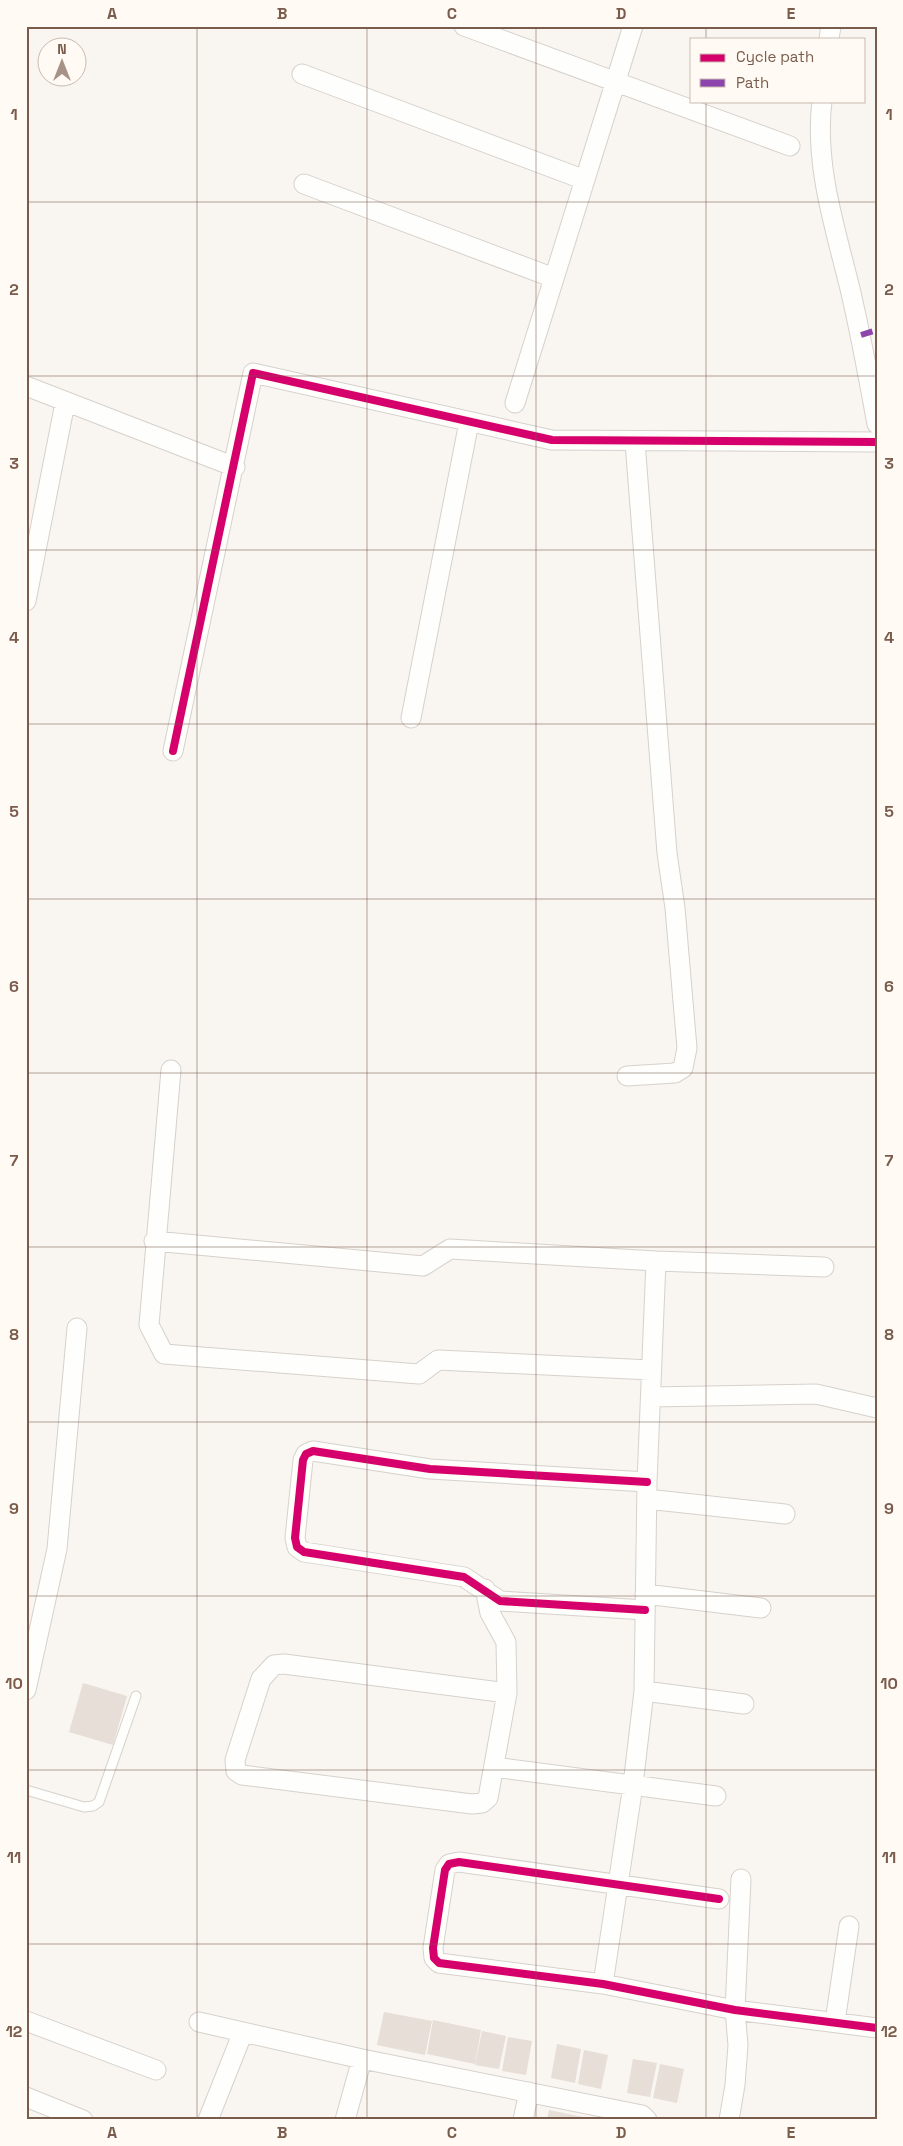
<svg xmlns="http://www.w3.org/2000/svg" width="903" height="2146" font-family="'Space Grotesk',sans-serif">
<rect width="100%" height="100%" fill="#f9f5f0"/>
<path fill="#e6ded7" d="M 83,1683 L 127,1696 L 113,1745 L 69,1732 Z
M 384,2012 L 432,2021 L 425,2055 L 377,2045 Z
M 433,2020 L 481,2030 L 475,2064 L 427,2054 Z
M 482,2031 L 506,2036 L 499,2069 L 475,2065 Z
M 508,2037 L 532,2041 L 526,2075 L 502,2071 Z
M 557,2044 L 581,2049 L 575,2083 L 551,2078 Z
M 584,2050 L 608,2055 L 601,2089 L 578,2084 Z
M 633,2059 L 657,2063 L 650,2097 L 627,2093 Z
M 660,2064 L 684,2069 L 677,2103 L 653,2098 Z
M 549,2110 L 583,2117 L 582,2120 L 547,2120 Z"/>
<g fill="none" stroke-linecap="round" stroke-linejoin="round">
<g stroke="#d7d1cb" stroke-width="11">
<path id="service" d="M 26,1790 L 84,1807 L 93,1806 L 99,1802 L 136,1696"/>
</g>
<g stroke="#d7d1cb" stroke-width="21">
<path id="minor" d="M 464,26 L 790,146
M 829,39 L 831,26
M 302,74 L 585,180
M 822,101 C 814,166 836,230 851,293 C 861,336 869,380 877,424
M 304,184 L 554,278
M 26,386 L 235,467
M 515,403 L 633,26
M 26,601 L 65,403
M 411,718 L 469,422
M 173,751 L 253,373 L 552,440 L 877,442
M 171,1070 L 149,1325 L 164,1354 L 419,1374 L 438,1360 L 651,1370
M 627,1076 L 675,1073 L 683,1068 L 687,1048 L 675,908 L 667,853 L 635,442
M 154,1241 L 423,1266 L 450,1249 L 656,1261 L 824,1267
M 651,1397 L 816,1394 L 877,1408
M 647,1499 L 785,1514
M 485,1589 L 490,1613 L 506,1642 L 507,1693
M 645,1594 L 761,1608
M 645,1610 L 500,1601 L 464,1577 L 304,1552 L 297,1547 L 295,1538 L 303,1460 L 306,1454 L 313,1451 L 430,1469 L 647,1482
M 284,1664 L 507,1693 L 488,1798 L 482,1803 L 472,1804 L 242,1775 L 236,1771 L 235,1760 L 261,1679 L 274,1665 Z
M 26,1690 L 57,1549 L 77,1328
M 644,1691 L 744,1704
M 494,1767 L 716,1796
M 719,1899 L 459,1862 L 449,1864 L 445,1870 L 433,1948 L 434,1958 L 439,1963 L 603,1984 L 735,2010 L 877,2028
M 603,1984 L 633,1785 L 644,1691 L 647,1482 L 656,1261
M 26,2021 L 156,2070
M 199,2022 L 362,2059 L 642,2115 L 647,2120
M 835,2022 L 849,1926
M 26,2097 L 83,2120
M 208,2120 L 243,2032
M 345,2120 L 362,2059
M 523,2120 L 529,2092
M 729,2120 L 735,2085 L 738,2045 L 735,2010 L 741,1879"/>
</g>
<use href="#service" stroke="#fefefd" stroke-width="9"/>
<use href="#minor" stroke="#fefefd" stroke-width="19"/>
<path stroke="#8e44ad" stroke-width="6" stroke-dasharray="12 6" stroke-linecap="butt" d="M 861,335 L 877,330"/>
<g stroke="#fffaf3" stroke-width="11">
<path id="cycleway" d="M 173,751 L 253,373 L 552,440 L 877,442
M 645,1610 L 500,1601 L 464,1577 L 304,1552 L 297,1547 L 295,1538 L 303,1460 L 306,1454 L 313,1451 L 430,1469 L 647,1482
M 719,1899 L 459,1862 L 449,1864 L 445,1870 L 433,1948 L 434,1958 L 439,1963 L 603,1984 L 735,2010 L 877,2028"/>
</g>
<use href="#cycleway" stroke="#d6006c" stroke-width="8"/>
</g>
<path fill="none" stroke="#7a5c4d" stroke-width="1" stroke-opacity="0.55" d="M 197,26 L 197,2120M 367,26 L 367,2120M 536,26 L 536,2120M 706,26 L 706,39M 706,101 L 706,2120M 26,202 L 877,202M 26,376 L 877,376M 26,550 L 877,550M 26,724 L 877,724M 26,899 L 877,899M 26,1073 L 877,1073M 26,1247 L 877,1247M 26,1422 L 877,1422M 26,1596 L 877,1596M 26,1770 L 877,1770M 26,1944 L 877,1944"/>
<rect width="903" height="2146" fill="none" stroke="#fffaf3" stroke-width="55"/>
<rect x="690" y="38" width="175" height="65" fill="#fffaf3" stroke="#cabbb1"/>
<rect x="700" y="54" width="25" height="8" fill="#d6006c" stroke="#cabbb1"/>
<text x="736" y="62" font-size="15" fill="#7a5c4d">Cycle path</text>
<rect x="700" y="79" width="25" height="8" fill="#8e44ad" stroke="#cabbb1"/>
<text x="736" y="88" font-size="15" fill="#7a5c4d">Path</text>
<g transform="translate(62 62)"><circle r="24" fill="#fffaf3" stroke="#cabbb1"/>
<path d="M0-4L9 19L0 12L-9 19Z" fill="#a69286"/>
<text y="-8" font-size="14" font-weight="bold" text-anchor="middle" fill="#7a5c4d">N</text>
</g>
<rect x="28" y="28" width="848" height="2090" fill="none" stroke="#7a5c4d" stroke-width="2"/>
<g font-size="16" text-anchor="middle" font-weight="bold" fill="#7a5c4d">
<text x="112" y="19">A</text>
<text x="282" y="19">B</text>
<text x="452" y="19">C</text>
<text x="621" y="19">D</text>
<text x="791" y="19">E</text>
<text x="14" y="120">1</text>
<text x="889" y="120">1</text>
<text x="14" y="295">2</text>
<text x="889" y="295">2</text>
<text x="14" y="469">3</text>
<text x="889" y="469">3</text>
<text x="14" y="643">4</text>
<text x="889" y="643">4</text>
<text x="14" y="817">5</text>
<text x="889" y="817">5</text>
<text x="14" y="992">6</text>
<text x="889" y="992">6</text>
<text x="14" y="1166">7</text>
<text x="889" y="1166">7</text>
<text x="14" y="1340">8</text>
<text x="889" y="1340">8</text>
<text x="14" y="1514">9</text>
<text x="889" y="1514">9</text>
<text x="14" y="1689">10</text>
<text x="889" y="1689">10</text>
<text x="14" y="1863">11</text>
<text x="889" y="1863">11</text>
<text x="14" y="2037">12</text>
<text x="889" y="2037">12</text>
<text x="112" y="2138">A</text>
<text x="282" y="2138">B</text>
<text x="452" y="2138">C</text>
<text x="621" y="2138">D</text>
<text x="791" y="2138">E</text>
</g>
</svg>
